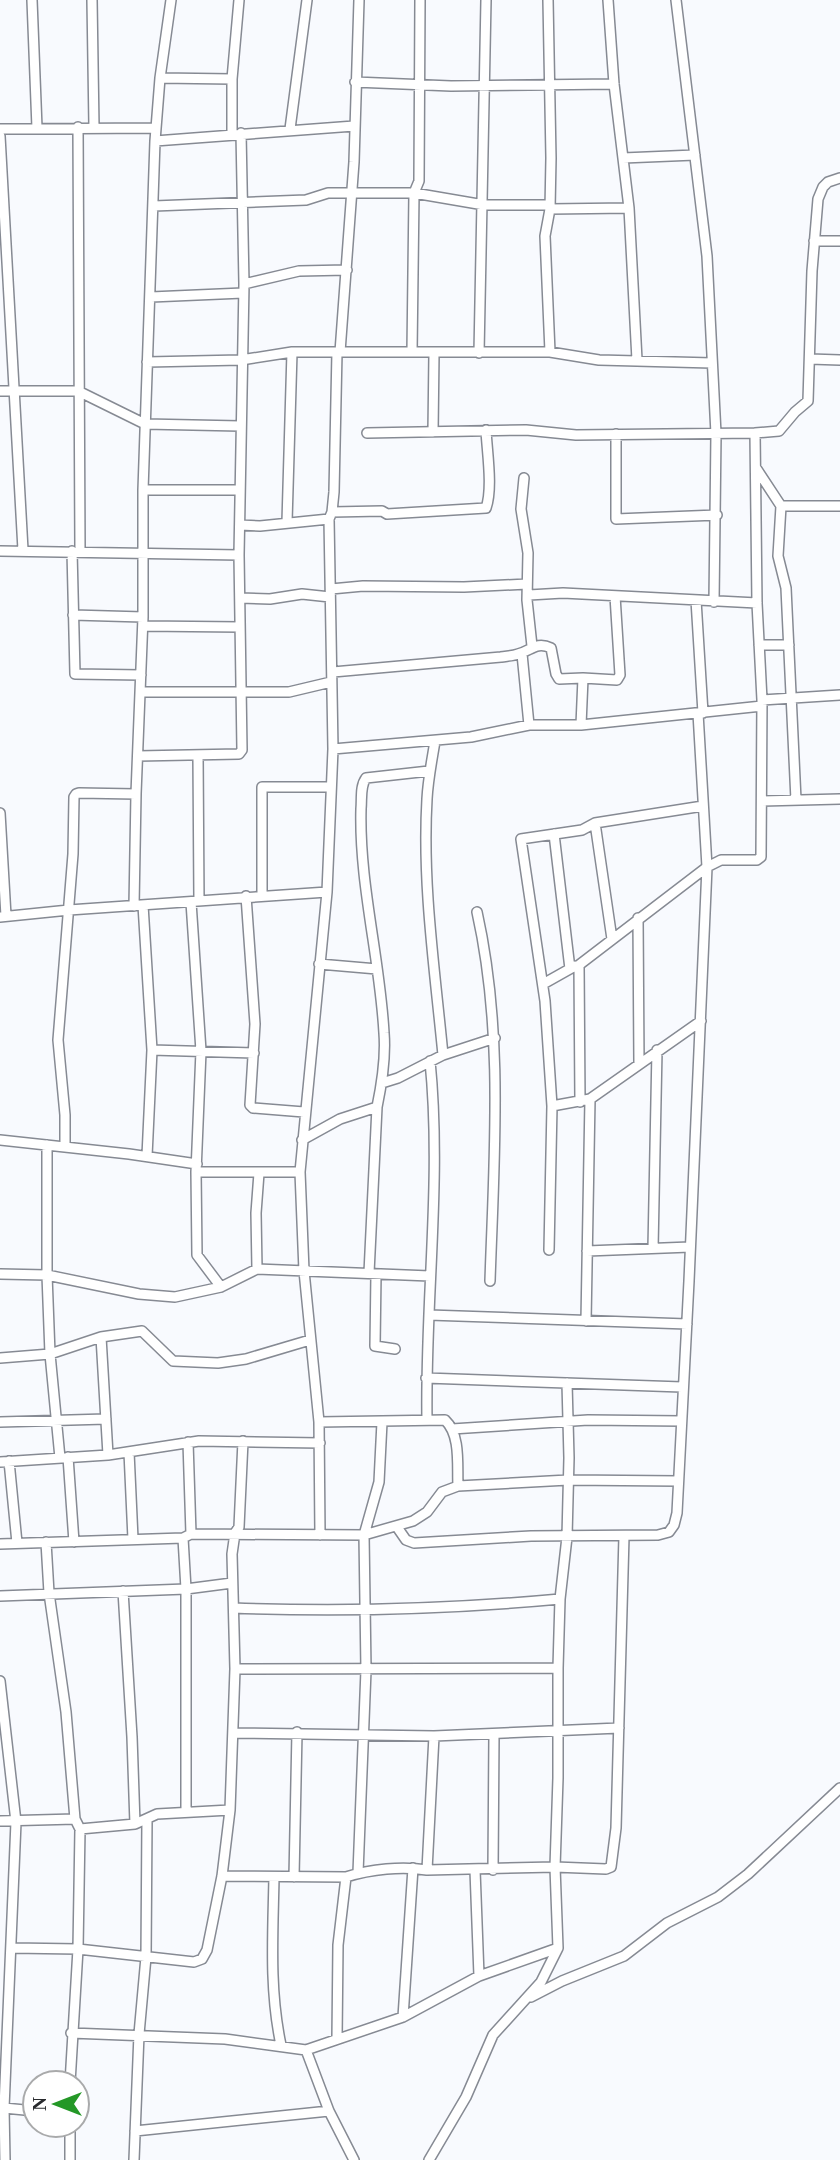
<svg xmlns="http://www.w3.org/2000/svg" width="840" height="2160" font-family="Georgia,serif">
<rect width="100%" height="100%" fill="#f8fafe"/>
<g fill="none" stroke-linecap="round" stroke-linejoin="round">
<g stroke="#868a93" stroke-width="12">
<path id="minor" d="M 32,0 L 37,128
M 92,0 L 94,127
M 548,0 L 551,158 L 550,209 L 545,236 L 550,352
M 608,0 L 614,84 L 629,208 L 637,360
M 676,0 L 707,256 L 716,434 L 714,602
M 160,78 L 232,79
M 355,82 L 451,86 L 614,84
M 78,127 L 80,551
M 0,129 L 155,128
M 290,129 L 307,0
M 232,134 L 232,79 L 239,0
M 0,136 L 23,550
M 155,141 L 160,78 L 171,0
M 623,158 L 695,155
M 154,206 L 306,200 L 328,193 L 414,193 L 484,205 L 550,205
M 550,209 L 629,208
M 814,241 L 840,241
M 244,284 L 299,271 L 347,270
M 151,297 L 243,293
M 340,352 L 354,162 L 359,0
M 412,352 L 414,193 L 419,181 L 420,0
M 479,353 L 486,0
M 810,359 L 840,360
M 147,362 L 241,360 L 292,352 L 550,352 L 599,360 L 712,363
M 0,391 L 78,391 L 145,424 L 240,426
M 433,432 L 434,353
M 367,433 L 526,430 L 576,435 L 755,433 L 757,603 L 762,700 L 761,857 L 757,860 L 721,860 L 707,867 L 689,1281 L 677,1513 L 674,1525 L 669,1532 L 658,1535 L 531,1536 L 414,1543 L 406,1540 L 397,1527
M 755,433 L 779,431 L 795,412 L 808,401 L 812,271 L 818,199 L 823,187 L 828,182 L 840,178
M 616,434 L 616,519 L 717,515
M 756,468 L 781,506 L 778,556 L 786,588 L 796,800
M 524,478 L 521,509 L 528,553 L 527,600 L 532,646
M 143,490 L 239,490
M 781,506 L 840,506
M 332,512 L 382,511 L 387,514 L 486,508 C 493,488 487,452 486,430
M 287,522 L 292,352
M 240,525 L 260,526 L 329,519
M 0,551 L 239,555
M 72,551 L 75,674 L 141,675
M 331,589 L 363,586 L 464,587 L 527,584
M 529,595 L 563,593 L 757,603
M 240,598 L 270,599 L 302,594 L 330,597
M 696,600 L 703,713
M 73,615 L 143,617
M 143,626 L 240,627
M 759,645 L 789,645
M 522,654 L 529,725
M 333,672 L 501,657 C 506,656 513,656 518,654 C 531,651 536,641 551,648 L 556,674 L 559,679 L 583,678 L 617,680 L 620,675 L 615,596
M 141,692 L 289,692 L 331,682
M 762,700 L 840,695
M 581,725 L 583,678
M 435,741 C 432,760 428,779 427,799 C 422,884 435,971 443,1055
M 333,749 L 471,737 L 529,725 L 581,725 L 762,706
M 198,755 L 199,901
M 138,756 L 239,754 L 242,750 L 239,555 L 244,284 L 241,133
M 762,801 L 840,799
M 0,813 L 6,916
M 595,823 L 612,939
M 554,834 L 570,969
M 246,896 L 255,1024 L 250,1105 L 253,1108 L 304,1112
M 262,896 L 262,787 L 331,787
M 191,902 L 201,1051 L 196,1172 L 197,1255 L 221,1287
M 143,905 L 152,1050 L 147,1156
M 134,906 L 136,794 L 143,617 L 143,490 L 155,141 L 354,126
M 477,912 C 504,1033 494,1157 490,1281
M 0,917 L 69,910 L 327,892
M 638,918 L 639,1064
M 319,964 L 377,969
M 543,984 L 575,966
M 152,1050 L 254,1053
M 382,1083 L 398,1078 L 443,1055 L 495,1038
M 580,1102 L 579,965 L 707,867 L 698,713
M 552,1106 L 590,1099 L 701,1021
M 0,1140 L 129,1154 L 197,1164
M 302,1140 L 340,1119 L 377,1107
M 47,1145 L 47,1275 L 50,1354 L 60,1458
M 65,1147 L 65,1115 L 58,1040 L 73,854 L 74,797 L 76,794 L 79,793 L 136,794
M 196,1172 L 300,1172
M 653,1248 L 657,1050
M 549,1250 L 552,1106 L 545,1001 L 521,839 L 582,830 L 595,823 L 703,806
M 587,1251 L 690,1247
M 257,1269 L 256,1213 L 259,1173
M 369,1273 L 377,1107 C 382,1083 386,1058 384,1033 C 380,958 359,884 361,809 C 362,798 360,786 366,778 L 429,771
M 0,1274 L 47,1275 L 139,1294 L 175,1297 L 221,1287 L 257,1269 L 430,1276
M 376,1274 L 375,1346 L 395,1349
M 429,1315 L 687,1324
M 586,1321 L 590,1099
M 101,1337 L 108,1455
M 0,1358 L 50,1354 L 101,1337 L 142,1331 L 173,1361 L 218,1363 L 246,1359 L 310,1340
M 426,1378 L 682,1387
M 427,1419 C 425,1300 442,1180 430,1061
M 0,1422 L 106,1419
M 319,1422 L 445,1420 C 461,1435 457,1465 458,1486
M 452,1429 L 588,1420 L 681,1421
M 188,1442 L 191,1534
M 129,1452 L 133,1539
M 68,1457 L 74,1542
M 9,1461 L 17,1543
M 0,1462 L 108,1455 L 199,1441 L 320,1443
M 320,1535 L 319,1422 L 304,1271 L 300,1172 L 327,892 L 333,749 L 329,519 L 332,512 L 334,492 L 337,352
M 183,1538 L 186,1589 L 186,1812
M 46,1542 L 49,1593 L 66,1712 L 75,1819 L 80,1829 L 78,1949 L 70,2083
M 0,1544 L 183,1538 L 191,1534 L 364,1535 L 413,1521 L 427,1512 L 442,1492 L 458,1486 L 568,1480 L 678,1481
M 123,1591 L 132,1737 L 135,1824
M 0,1596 L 186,1589 L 232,1583
M 234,1608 C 343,1612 452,1609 560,1599
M 235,1669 L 232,1554 L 235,1533 L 239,1527 L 243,1441
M 0,1681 L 16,1822 L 4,2108 L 5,2160
M 233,1733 L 434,1736 L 619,1728
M 0,1821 L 75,1819
M 80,1829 L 135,1824 L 157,1814 L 230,1810
M 427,1870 L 434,1736
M 475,1870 L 479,1976
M 493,1870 L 494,1734
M 358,1873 L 366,1670 L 364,1535 L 379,1482 L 382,1422
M 222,1876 L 346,1877 C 371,1869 402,1866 427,1870 L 555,1867 L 606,1869 L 611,1867 L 616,1828 L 624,1536
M 274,1877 C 273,1933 269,1989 281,2045
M 294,1877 L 297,1732
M 12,1948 L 78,1949 L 194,1962 L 202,1959 L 207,1950 L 222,1876 L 230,1810 L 235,1669 L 558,1668
M 531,1997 L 562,1981 L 624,1956 L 667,1923 L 718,1897 L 748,1874 L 840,1788
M 403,2017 L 413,1868
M 71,2033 L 225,2039 L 306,2050 L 403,2017 L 479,1976 L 558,1948
M 337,2039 L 338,1945 L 346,1877
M 306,2050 L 329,2111 L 354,2160
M 4,2108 L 35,2111
M 70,2125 L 70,2160
M 135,2131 L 329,2111
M 134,2160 L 139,2034 L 146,1957 L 147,1819
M 429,2160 L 466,2097 L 493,2035 L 541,1982 L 558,1948 L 555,1867 L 558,1778 L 558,1668 L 560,1599 L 567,1537 L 569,1458 L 567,1383"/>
</g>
<use href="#minor" stroke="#fff" stroke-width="9"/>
</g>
<g transform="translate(56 2104) rotate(270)"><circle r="33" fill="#ffffff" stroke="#a9aaab" stroke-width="2"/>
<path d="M0-5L12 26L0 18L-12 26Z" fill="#249827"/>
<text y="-10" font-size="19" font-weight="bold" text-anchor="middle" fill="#292b2e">N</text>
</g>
</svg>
